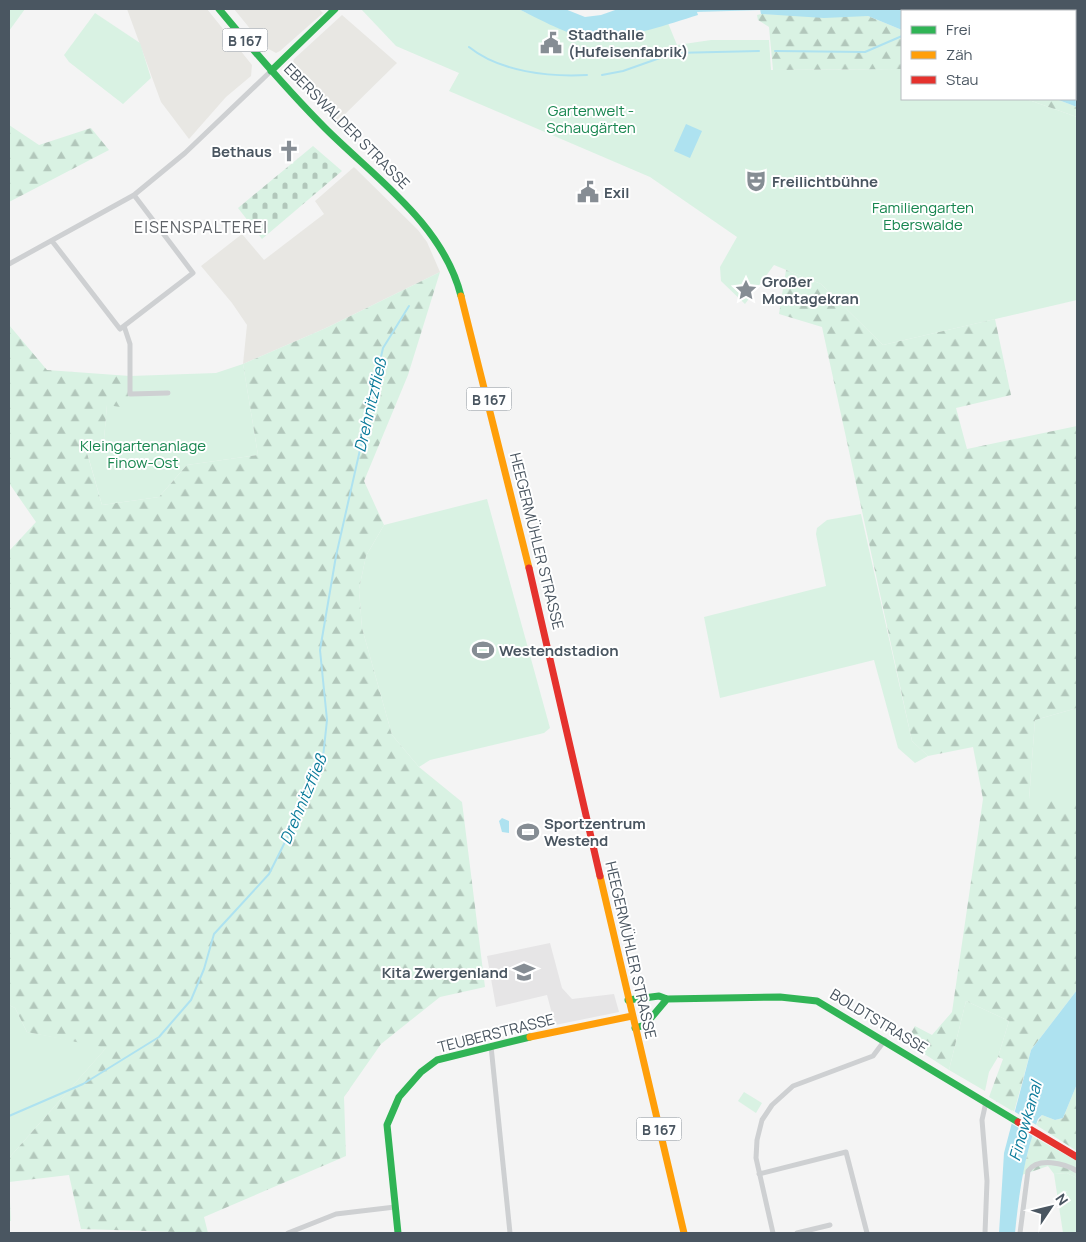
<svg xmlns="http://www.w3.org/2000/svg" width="1086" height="1242" font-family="Manrope,sans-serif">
<defs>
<pattern id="forest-firs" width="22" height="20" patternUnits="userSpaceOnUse" patternTransform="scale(1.25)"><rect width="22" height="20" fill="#d9f2e3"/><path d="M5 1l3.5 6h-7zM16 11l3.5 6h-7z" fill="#b2c7bb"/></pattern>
<pattern id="cemetery-stones" width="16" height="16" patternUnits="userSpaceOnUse" patternTransform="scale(1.25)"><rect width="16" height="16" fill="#d9f2e3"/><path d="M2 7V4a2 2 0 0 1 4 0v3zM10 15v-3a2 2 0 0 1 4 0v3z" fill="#b2c7bb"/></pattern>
</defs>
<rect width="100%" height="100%" fill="#f4f4f4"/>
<path fill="#e8e7e3" d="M 127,9 L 207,9 L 252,65 L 251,76 L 226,97 L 189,139 L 161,102 Z
M 234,9 L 319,9 L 323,13 L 280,51 L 276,53 L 265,47 Z
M 342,15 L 397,63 L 338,121 L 295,77 L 291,69 L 294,59 Z
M 354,167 L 418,230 L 427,242 L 440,272 L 326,328 L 243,364 L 247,325 L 232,303 L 201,266 L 242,234 L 264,260 L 324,214 L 315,201 Z"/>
<path fill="#e6e5e6" d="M 550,943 L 562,988 L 572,999 L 614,994 L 619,1012 L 555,1025 L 547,995 L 496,1007 L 487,956 Z"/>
<path fill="#d9f2e3" d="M 9,9 L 25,9 L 9,31 Z
M 361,9 L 518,9 L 579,36 L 642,31 L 668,23 L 677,45 L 711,40 L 769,40 L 771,70 L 902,69 L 902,99 L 1026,99 L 1077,117 L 1077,300 L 883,345 L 821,284 L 774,265 L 745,304 L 721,281 L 720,267 L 737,237 L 650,177 L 449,91 L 459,73 L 396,46 Z
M 95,13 L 140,43 L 151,78 L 123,104 L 69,62 L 64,55 Z
M 243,364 L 258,455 L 187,465 L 159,497 L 102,505 L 87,452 L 103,451 L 107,405 L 130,376 L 216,373 Z
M 487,499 L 550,728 L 544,733 L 430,760 L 419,767 L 392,735 L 362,628 L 359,589 L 366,556 L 384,525 Z
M 861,514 L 912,741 L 928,756 L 915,763 L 898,748 L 874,660 L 720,698 L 704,617 L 826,586 L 816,534 L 817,528 L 827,520 Z
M 1077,708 L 1077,799 L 1029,800 L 1035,720 Z
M 966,1001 L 1009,1021 L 998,1057 L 989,1072 L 985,1091 L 949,1070 Z
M 9,1005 L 15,1008 L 27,1032 L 107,1047 L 9,1158 Z
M 744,1092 L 762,1103 L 756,1113 L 738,1101 Z
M 1067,1173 L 1077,1178 L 1077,1233 L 1063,1233 L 1054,1174 Z"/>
<path fill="url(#forest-firs)" d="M 921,9 L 1077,9 L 1077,83 L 1075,82 L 1075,11 L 926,11 Z
M 761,14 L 868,16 L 902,30 L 902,69 L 773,70 L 769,27 L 758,20 L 757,15 Z
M 1026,99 L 1056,99 L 1077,107 L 1077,117 Z
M 9,125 L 39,145 L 91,128 L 109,150 L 9,202 Z
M 786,270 L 821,284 L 883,345 L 995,319 L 1011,395 L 956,408 L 967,449 L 1077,426 L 1077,708 L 1035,720 L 1029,799 L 1077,799 L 1077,990 L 1031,1050 L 1014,1112 L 989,1097 L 1003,1059 L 998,1057 L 1009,1021 L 966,1001 L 949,1070 L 906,1042 L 915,1026 L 932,1035 L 952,1012 L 983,799 L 973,747 L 928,756 L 912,741 L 822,327 L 779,314 Z
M 440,272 L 408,375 L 364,481 L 384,525 L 366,556 L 359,589 L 362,628 L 392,735 L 419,767 L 462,802 L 485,987 L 440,997 L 381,1044 L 344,1097 L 346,1156 L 204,1217 L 208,1233 L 81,1229 L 69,1175 L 9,1182 L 11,1221 L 9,1221 L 9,1158 L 106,1048 L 27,1032 L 15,1008 L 9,1005 L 9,551 L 36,522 L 9,483 L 9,325 L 47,370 L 130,376 L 127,408 L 107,405 L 103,451 L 87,453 L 102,505 L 159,497 L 187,465 L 258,455 L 243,364 L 326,328 Z
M 1077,1084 L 1077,1151 L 1036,1125 L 1042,1115 L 1055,1120 L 1063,1118 Z
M 1032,1136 L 1077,1161 L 1077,1178 L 1067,1173 L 1054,1174 L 1048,1166 L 1022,1175 Z"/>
<path fill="url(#cemetery-stones)" d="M 313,146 L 342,171 L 262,239 L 238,208 Z"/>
<path fill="#aee2f0" d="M 518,9 L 565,9 L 585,17 L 601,15 L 618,9 L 696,9 L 698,15 C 662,26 620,42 582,36 C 563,33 536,17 518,9 Z
M 760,9 L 921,9 L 926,11 L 902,11 L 902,30 L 868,16 L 824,18 L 761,14 Z
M 1075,82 L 1077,83 L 1077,107 L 1056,99 L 1075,99 Z
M 686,124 L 702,131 L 690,158 L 674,151 Z
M 502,818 L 509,821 L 509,833 L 502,832 L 499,821 Z
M 1077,990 L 1077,1084 L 1063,1118 L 1055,1120 L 1042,1115 L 1038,1119 C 1024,1157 1019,1193 1015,1233 L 999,1233 L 1004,1153 L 1031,1050 Z"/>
<path fill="#f4f4f4" d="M 1012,1110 L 1038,1126 L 1034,1137 L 1009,1122 Z"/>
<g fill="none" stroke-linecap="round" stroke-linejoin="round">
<path stroke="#aee2f0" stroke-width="2" d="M 695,11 L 764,9
M 469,47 C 500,72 549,77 587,75
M 775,51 L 865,52 L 902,36
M 602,75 L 623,71 L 674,53 L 759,51
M 9,1116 L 83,1084 L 159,1037 L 191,1000 L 204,969 L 214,934 L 269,874 L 301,810 L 323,757 L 327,720 L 320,650 L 336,556 L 383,348 L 409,306"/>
<path stroke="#ced0d2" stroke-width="5" d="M 52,241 L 120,329 L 193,273 L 134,195
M 9,264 L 134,195 L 185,153 L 271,71
M 124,326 L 130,344 L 130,394 L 168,393
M 491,1046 L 510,1233
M 759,1174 L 846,1152 L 867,1233
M 288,1233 L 336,1214 L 395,1207
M 773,1233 L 756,1158 L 757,1140 L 762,1120 L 772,1105 L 793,1086 L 873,1056 L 885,1040
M 797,1233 L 830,1225
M 985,1233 L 987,1181 L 982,1120 L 986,1102
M 1020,1233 L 1028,1171 C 1038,1157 1064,1163 1077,1171"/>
<path stroke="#30b455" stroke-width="7" d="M 219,9 C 253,50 287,90 325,128 C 375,178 443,224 461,296
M 271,71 L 335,9
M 628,1000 L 659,996 L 667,999 L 780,997 L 817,1001 L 1018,1122
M 635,1028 L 645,1025 L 667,999
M 398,1233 L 387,1125 L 399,1097 L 421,1072 L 437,1060 L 530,1037"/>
<path stroke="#ff9f0a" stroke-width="7" d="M 461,296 L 529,568
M 600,876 L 684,1233
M 530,1037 L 632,1016"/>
<path stroke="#e5322d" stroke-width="7" d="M 529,568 L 600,876
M 1018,1122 L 1077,1157"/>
</g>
<defs>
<g id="civic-bare" transform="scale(1.725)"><path d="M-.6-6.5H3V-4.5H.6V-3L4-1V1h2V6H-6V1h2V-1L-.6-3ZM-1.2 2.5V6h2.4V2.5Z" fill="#868d94" stroke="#fff" stroke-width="2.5" paint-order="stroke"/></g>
<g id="church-bare" transform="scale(1.725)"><path d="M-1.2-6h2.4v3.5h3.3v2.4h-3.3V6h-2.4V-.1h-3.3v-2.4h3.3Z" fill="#868d94" stroke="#fff" stroke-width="2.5" paint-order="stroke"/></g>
<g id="theatre-bare" transform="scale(1.725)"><path d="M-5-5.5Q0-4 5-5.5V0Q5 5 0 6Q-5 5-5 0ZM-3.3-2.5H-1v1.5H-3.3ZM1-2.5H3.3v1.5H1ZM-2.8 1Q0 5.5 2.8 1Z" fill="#868d94" stroke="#fff" stroke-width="2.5" paint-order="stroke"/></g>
<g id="sight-bare" transform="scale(1.725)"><path d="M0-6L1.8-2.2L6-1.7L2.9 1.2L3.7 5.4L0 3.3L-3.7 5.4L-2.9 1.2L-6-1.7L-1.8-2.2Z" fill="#868d94" stroke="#fff" stroke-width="2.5" paint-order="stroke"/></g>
<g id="stadium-bare" transform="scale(1.725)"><path d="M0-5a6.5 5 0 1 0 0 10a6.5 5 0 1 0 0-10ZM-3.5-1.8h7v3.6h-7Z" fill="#868d94" stroke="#fff" stroke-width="2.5" paint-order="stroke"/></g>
<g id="school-bare" transform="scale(1.725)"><path d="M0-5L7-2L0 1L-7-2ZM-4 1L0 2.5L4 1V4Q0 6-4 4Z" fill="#868d94" stroke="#fff" stroke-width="2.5" paint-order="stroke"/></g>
</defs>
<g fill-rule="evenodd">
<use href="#civic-bare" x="551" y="43"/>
<use href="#church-bare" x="289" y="151"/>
<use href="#theatre-bare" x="756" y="181"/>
<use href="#civic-bare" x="588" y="192"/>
<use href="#sight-bare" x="746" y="290"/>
<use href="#stadium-bare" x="483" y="650"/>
<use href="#stadium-bare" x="528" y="832"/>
<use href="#school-bare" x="524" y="972"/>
</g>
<g text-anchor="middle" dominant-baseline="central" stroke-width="4" stroke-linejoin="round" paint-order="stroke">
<g fill="#fff" stroke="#808990" stroke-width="1">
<rect x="222.5" y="28.5" width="45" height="23" rx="4"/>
<rect x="466.5" y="387.5" width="45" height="23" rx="4"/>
<rect x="636.5" y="1117.5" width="45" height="23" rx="4"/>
</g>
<g font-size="14" font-weight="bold" fill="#4a5661">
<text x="245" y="40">B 167</text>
<text x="489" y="399">B 167</text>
<text x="659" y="1129">B 167</text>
</g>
<g font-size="15" font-weight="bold" fill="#4a5661" stroke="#fff" text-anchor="start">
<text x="568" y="34">Stadthalle<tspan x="568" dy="17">(Hufeisenfabrik)</tspan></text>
<text x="272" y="151" text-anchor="end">Bethaus</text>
<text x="772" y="181">Freilichtbühne</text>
<text x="604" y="192">Exil</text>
<text x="762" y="281">Großer<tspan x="762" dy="17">Montagekran</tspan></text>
<text x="499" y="650">Westendstadion</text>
<text x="544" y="823">Sportzentrum<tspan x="544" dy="17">Westend</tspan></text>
<text x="508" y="972" text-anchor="end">Kita Zwergenland</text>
</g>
<g font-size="15" fill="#17864f" stroke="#fff">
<text x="591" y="110">Gartenwelt -<tspan x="591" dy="17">Schaugärten</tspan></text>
<text x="923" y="207">Familiengarten<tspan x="923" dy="17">Eberswalde</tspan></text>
<text x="143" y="445">Kleingartenanlage<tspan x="143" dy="17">Finow-Ost</tspan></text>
</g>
<g font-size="15" fill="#4a5661" stroke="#fff">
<text transform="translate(347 126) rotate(45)">EBERSWALDER STRASSE</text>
<text transform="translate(537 541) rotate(76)">HEEGERMÜHLER STRASSE</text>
<text transform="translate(631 950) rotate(77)">HEEGERMÜHLER STRASSE</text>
<text transform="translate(879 1021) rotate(31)">BOLDTSTRASSE</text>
<text transform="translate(496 1033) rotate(-14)">TEUBERSTRASSE</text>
</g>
<g font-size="16" letter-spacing="1" fill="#5f6368" stroke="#fff">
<text x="201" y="227">EISENSPALTEREI</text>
</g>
<g font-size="16" font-style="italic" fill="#0c7c9b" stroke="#fff">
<text transform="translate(370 405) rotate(-77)">Drehnitzfließ</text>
<text transform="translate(303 799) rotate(-67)">Drehnitzfließ</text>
<text transform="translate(1025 1121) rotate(-74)">Finowkanal</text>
</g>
</g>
<rect width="1086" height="1242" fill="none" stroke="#4a5661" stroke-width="20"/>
<rect x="901" y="10" width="175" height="90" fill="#ffffff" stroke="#b7bbc0"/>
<rect x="911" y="26" width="25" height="8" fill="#30b455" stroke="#b7bbc0"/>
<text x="946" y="35" font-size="15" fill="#4a5661">Frei</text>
<rect x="911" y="51" width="25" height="8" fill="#ff9f0a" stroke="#b7bbc0"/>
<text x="946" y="60" font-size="15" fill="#4a5661">Zäh</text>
<rect x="911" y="76" width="25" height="8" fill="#e5322d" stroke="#b7bbc0"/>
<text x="946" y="85" font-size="15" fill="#4a5661">Stau</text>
<g transform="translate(1051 1207) rotate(55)" stroke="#ffffff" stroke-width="4" paint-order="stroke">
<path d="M0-4L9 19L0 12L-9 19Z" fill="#4a5661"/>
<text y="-8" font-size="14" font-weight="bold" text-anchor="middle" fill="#4a5661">N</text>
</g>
</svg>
